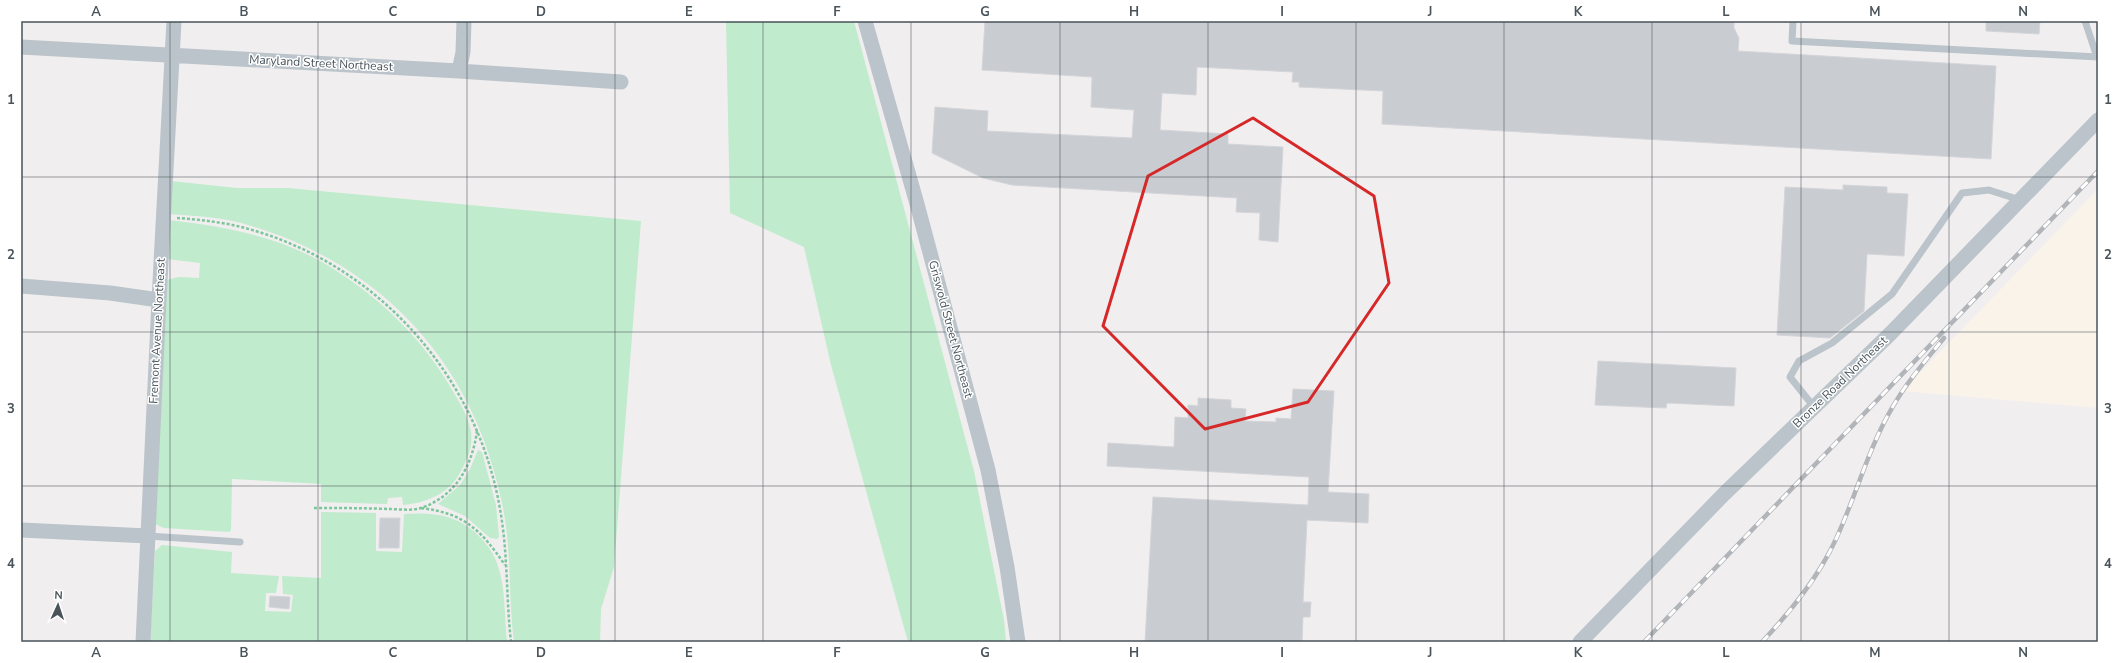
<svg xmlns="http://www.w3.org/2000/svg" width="2119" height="663" font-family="'Nunito Sans',sans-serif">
<rect width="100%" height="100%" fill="#f1eeef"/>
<path fill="#faf3e9" d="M 2098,189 L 2098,408 L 1902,391 Z"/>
<path fill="#c0ebcc" d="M 726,21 L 854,21 L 974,471 L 1004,620 L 1006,642 L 908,642 L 831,365 L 804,247 L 730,213 Z
M 171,181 L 237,188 L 288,188 L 641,221 L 614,567 L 601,609 L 600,642 L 514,642 C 508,596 512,548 502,503 C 474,365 384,265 248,225 C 223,217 195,216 169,214 Z
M 168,220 C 223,226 279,236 327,265 C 380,297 424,340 454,393 C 461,405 469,418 471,432 C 473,445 468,458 462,469 C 451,493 427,503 403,505 L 402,497 L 388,498 L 387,504 L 321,502 L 321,484 L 232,479 L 231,530 L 229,532 L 164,528 L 155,524 L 167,280 L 179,277 L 199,278 L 200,263 L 167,259 Z
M 478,450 L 482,452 L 496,505 L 499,537 L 497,539 L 490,538 L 465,516 L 438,504 L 460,485 L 470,469 Z
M 321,512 L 376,513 L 376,551 L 402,552 L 404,514 C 435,512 460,515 482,539 C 488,546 494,554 497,563 C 506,587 504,616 507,642 L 150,642 L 155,551 L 162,545 L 232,552 L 231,573 L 279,576 L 276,593 L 266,593 L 265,611 L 291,612 L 293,595 L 283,594 L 282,576 L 321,578 Z"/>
<path fill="#c9ccd1" stroke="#d3d5d9" d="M 985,21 L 1734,21 L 1734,28 L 1739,38 L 1738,51 L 1996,66 L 1991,159 L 1382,124 L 1383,91 L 1299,87 L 1299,82 L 1292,82 L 1293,72 L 1197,67 L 1196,95 L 1162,93 L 1160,130 L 1228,134 L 1228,144 L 1283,147 L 1278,242 L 1259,240 L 1260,213 L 1236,212 L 1237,198 L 1012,185 L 983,178 L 932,153 L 935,107 L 988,111 L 987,131 L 1132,138 L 1134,110 L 1091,107 L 1092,77 L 982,70 Z
M 1986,21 L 2040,21 L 2039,34 L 1986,31 Z
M 1843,185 L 1887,187 L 1887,193 L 1908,194 L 1904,256 L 1867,254 L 1864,311 L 1830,338 L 1777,335 L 1785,187 L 1843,190 Z
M 1598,361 L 1736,368 L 1734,406 L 1667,403 L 1666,408 L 1595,405 Z
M 1293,389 L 1334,391 L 1328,492 L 1369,494 L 1368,523 L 1307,520 L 1303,602 L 1311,602 L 1310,617 L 1303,617 L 1302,642 L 1145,642 L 1153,497 L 1308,505 L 1309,477 L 1107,466 L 1108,443 L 1174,447 L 1175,417 L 1188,418 L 1188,405 L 1198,406 L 1198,398 L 1231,400 L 1231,408 L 1246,409 L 1245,421 L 1276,422 L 1276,418 L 1291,419 Z
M 380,518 L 400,518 L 399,548 L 379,548 Z
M 270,596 L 290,597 L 289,609 L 269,607 Z"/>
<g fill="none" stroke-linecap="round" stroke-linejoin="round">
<path stroke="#7bc69a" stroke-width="2.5" stroke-dasharray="3 2" stroke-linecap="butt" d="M 177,218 C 194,219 211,221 228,224 C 367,253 476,369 500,509 C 508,553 506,598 511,642
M 314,508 C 339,508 363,508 388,509 C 398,509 412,511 421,508 C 456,496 472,466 477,431
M 421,508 C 464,513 481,530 505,565"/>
<path stroke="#bbc4ca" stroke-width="7" d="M 1793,21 L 1792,41 L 2098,57
M 2085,21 L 2097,57
M 1814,407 L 1790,377 L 1799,361 L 1832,343 L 1892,294 L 1962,193 L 1989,190 L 2020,200
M 148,536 L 240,542"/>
<path stroke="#bbc4ca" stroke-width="15" d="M 865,21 L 917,204 L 988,470 L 1007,567 L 1018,642
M 21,47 L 459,71 L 621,82
M 459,71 L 463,52 L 464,21
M 21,286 L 110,293 L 159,300
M 21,530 L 148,536
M 143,642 L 159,300 L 174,21
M 1580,642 L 1724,494 L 1890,334 L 2098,120"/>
<g stroke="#b1b4b8" stroke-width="4.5">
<path id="rail" d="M 1644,642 L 2098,171
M 1762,642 C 1791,611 1818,578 1836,539 C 1856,496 1868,449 1892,408 C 1906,383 1926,360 1944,338"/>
</g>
<use href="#rail" stroke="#fff" stroke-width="3" stroke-dasharray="9" stroke-linecap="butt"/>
</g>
<path fill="none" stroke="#d62828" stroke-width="3" stroke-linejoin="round" d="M 1253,118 L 1374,196 L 1389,283 L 1308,402 L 1205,429 L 1103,326 L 1148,176 Z"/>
<path fill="none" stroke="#48535a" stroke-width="1" stroke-opacity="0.55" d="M 170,21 L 170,642M 318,21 L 318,642M 467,21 L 467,642M 615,21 L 615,642M 763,21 L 763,642M 911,21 L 911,642M 1060,21 L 1060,642M 1208,21 L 1208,642M 1356,21 L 1356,642M 1504,21 L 1504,642M 1652,21 L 1652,642M 1801,21 L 1801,642M 1949,21 L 1949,642M 21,177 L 2098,177M 21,332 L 2098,332M 21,486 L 2098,486"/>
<g text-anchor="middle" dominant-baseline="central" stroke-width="3" stroke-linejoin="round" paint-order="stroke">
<g font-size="12" fill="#48535a" stroke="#fff">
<text transform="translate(321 63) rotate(3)">Maryland Street Northeast</text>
<text transform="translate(951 329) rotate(75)">Griswold Street Northeast</text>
<text transform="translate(157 331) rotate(-87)">Fremont Avenue Northeast</text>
<text transform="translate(1840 382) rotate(-44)">Bronze Road Northeast</text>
</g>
</g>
<rect width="2119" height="663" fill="none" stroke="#ffffff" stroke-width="44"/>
<g transform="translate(58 605) rotate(3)" stroke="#ffffff" stroke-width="3" paint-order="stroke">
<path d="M0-3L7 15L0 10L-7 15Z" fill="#48535a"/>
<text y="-6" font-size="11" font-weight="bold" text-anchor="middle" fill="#48535a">N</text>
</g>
<rect x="22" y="22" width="2075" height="619" fill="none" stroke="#48535a" stroke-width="1.5"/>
<g font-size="13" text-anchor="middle" font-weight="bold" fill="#48535a">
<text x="96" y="16">A</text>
<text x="244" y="16">B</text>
<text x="393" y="16">C</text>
<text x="541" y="16">D</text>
<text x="689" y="16">E</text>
<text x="837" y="16">F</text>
<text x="985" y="16">G</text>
<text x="1134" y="16">H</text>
<text x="1282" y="16">I</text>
<text x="1430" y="16">J</text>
<text x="1578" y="16">K</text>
<text x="1726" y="16">L</text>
<text x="1875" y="16">M</text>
<text x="2023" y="16">N</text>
<text x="11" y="104">1</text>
<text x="2108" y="104">1</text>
<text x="11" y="259">2</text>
<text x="2108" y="259">2</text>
<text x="11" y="413">3</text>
<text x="2108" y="413">3</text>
<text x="11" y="568">4</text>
<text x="2108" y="568">4</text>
<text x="96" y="657">A</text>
<text x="244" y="657">B</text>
<text x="393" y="657">C</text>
<text x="541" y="657">D</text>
<text x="689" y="657">E</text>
<text x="837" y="657">F</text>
<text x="985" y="657">G</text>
<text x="1134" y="657">H</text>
<text x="1282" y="657">I</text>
<text x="1430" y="657">J</text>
<text x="1578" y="657">K</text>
<text x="1726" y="657">L</text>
<text x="1875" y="657">M</text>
<text x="2023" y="657">N</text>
</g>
</svg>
